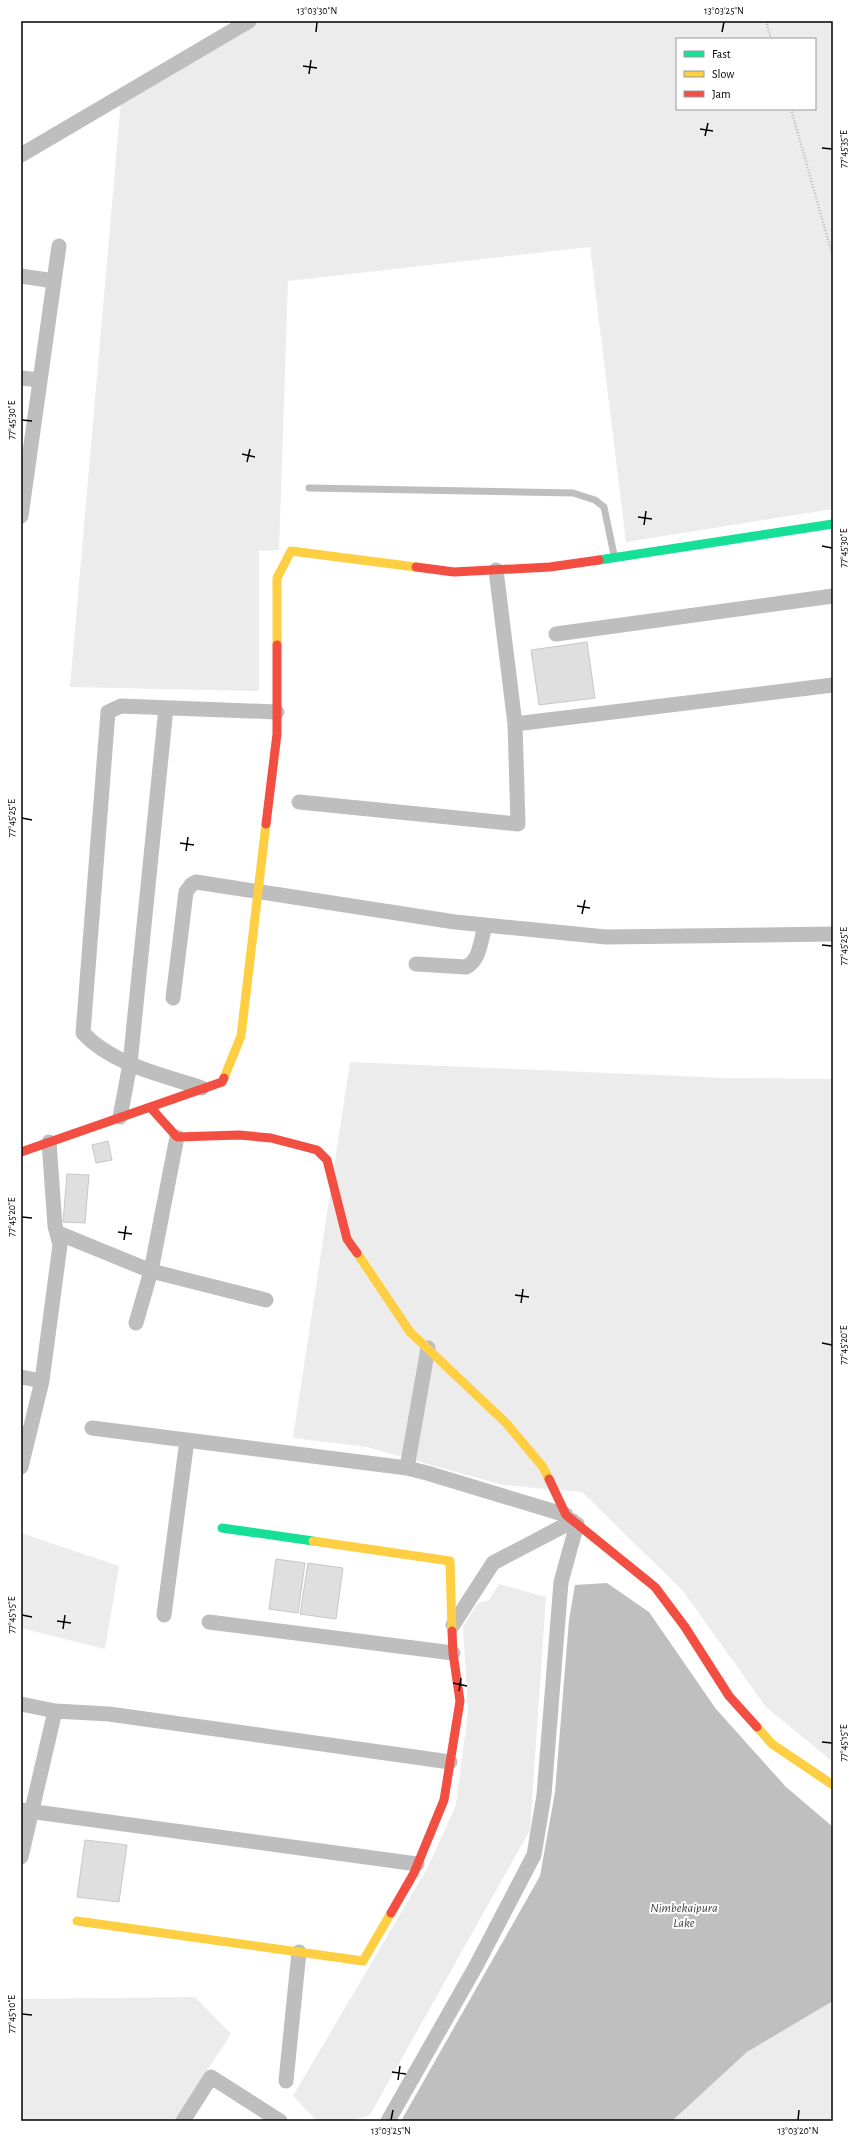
<svg xmlns="http://www.w3.org/2000/svg" width="854" height="2142" font-family="'Alegreya Sans',sans-serif">
<rect width="100%" height="100%" fill="#fff"/>
<path fill="#ececec" fill-rule="evenodd" d="M 260,21 L 833,21 L 833,509 L 626,542 L 590,247 L 288,281 L 279,550 L 259,551 L 259,691 L 70,687 L 121,101 ZM 677,39 L 815,39 L 815,109 L 677,109 Z
M 350,1062 L 727,1078 L 833,1079 L 833,1335 L 830,1339 L 833,1341 L 833,1762 L 766,1707 L 683,1591 L 582,1492 L 503,1485 L 367,1447 L 293,1438 Z
M 21,1533 L 119,1566 L 105,1649 L 21,1628 Z
M 499,1584 L 546,1597 L 530,1830 L 370,2115 L 350,2121 L 317,2121 L 293,2096 L 428,1867 L 456,1805 L 468,1712 L 463,1627 L 478,1603 L 489,1600 Z
M 195,1997 L 231,2034 L 174,2121 L 21,2121 L 21,1999 Z
M 833,2001 L 833,2121 L 672,2121 L 747,2052 Z"/>
<path fill="#bfbfbf" d="M 607,1583 L 649,1612 L 716,1709 L 786,1787 L 833,1827 L 833,2001 L 747,2052 L 672,2121 L 401,2121 L 540,1876 L 555,1792 L 569,1620 L 575,1585 Z"/>
<path fill="#dfdfdf" stroke="#c7c7c7" d="M 587,642 L 595,698 L 539,705 L 531,650 Z
M 108,1141 L 112,1160 L 96,1163 L 92,1145 Z
M 67,1174 L 89,1175 L 85,1223 L 63,1222 Z
M 276,1559 L 305,1563 L 298,1613 L 269,1609 Z
M 308,1563 L 343,1568 L 336,1619 L 300,1614 Z
M 85,1840 L 127,1845 L 119,1902 L 77,1897 Z"/>
<g fill="none" stroke-linecap="round" stroke-linejoin="round">
<path stroke="#b9b9b9" stroke-width="2.5" stroke-dasharray="1 2" stroke-linecap="butt" d="M 766,21 L 771,39
M 791,109 L 833,257"/>
<path stroke="#bebebe" stroke-width="7" d="M 309,488 L 573,493 L 595,500 L 604,507 L 614,555"/>
<path stroke="#bebebe" stroke-width="15" d="M 21,155 L 249,21
M 21,276 L 54,281
M 21,378 L 40,380
M 21,516 L 59,246
M 496,570 L 515,724
M 556,634 L 833,596
M 299,802 L 518,824 L 515,724 L 833,685
M 416,964 L 466,967 C 480,961 481,939 485,925
M 173,998 L 186,892 L 191,885 L 196,882 L 455,922 L 606,937 L 833,934
M 202,1088 C 163,1075 113,1065 83,1033 L 108,712 L 121,706 L 277,712
M 120,1117 L 130,1064 L 166,708
M 58,1233 L 151,1271 L 266,1300
M 136,1323 L 151,1271 L 177,1137
M 21,1377 L 42,1381
M 92,1428 L 407,1468 L 427,1473 L 566,1515
M 21,1467 L 42,1381 L 60,1245 L 55,1226 L 49,1142
M 407,1468 L 428,1348
M 164,1615 L 187,1440
M 209,1622 L 453,1653
M 453,1625 L 493,1563 L 573,1521
M 21,1704 L 55,1711 L 109,1714 L 450,1762
M 21,1810 L 417,1864
M 21,1857 L 55,1711
M 286,2081 L 299,1952
M 183,2121 L 211,2077 L 280,2121
M 388,2121 L 476,1966 L 534,1855 L 544,1795 L 561,1582 L 577,1524"/>
<path stroke="#16e098" stroke-width="9" d="M 599,560 L 833,524
M 222,1528 L 313,1541"/>
<path stroke="#ffcf43" stroke-width="9" d="M 277,645 L 277,578 L 291,551 L 416,567
M 224,1078 L 241,1036 L 266,824
M 357,1253 L 410,1332 L 506,1423 L 543,1467 L 549,1479
M 313,1541 L 450,1561 L 452,1631
M 757,1727 L 772,1744 L 833,1785
M 77,1921 L 363,1961 L 391,1913"/>
<path stroke="#f24e42" stroke-width="9" d="M 416,567 L 454,572 L 550,567 L 599,560
M 266,824 L 277,734 L 277,645
M 150,1107 L 177,1137 L 239,1135 L 271,1138 L 317,1150 L 327,1160 L 347,1239 L 357,1253
M 21,1152 L 222,1082 L 224,1078
M 549,1479 L 566,1515 L 655,1587 L 685,1627 L 729,1696 L 757,1727
M 391,1913 L 414,1873 L 444,1800 L 460,1701 L 453,1653 L 452,1631"/>
</g>
<path fill="none" stroke="#000" stroke-width="1.5" d="M 316,32 L 317,22M 722,32 L 724,22M 303,66 L 317,68M 309,74 L 311,60M 700,129 L 713,131M 705,136 L 708,123M 822,148 L 832,149M 22,420 L 32,421M 242,454 L 255,457M 247,462 L 250,449M 638,517 L 652,519M 644,525 L 646,511M 822,546 L 832,548M 22,818 L 32,820M 180,843 L 194,845M 186,851 L 188,837M 577,906 L 590,908M 582,914 L 585,900M 822,945 L 832,946M 22,1217 L 32,1218M 118,1232 L 132,1234M 124,1240 L 126,1226M 515,1295 L 529,1297M 521,1303 L 523,1289M 822,1343 L 832,1345M 22,1615 L 32,1617M 57,1621 L 71,1623M 63,1629 L 65,1615M 453,1683 L 467,1686M 459,1691 L 461,1678M 822,1742 L 832,1743M 22,2014 L 32,2015M 392,2072 L 406,2074M 398,2080 L 400,2066M 391,2120 L 393,2110M 798,2120 L 799,2110"/>
<g text-anchor="middle" dominant-baseline="central" stroke-width="4" stroke-linejoin="round" paint-order="stroke">
<g font-size="13" font-style="italic" fill="#444" stroke="#fff">
<text x="684" y="1908">Nimbekaipura<tspan x="684" dy="15">Lake</tspan></text>
</g>
</g>
<rect width="854" height="2142" fill="none" stroke="#ffffff" stroke-width="44"/>
<rect x="676" y="38" width="140" height="72" fill="#ffffff" stroke="#999999"/>
<rect x="684" y="51" width="20" height="6" fill="#16e098" stroke="#999999"/>
<text x="712" y="58" font-size="12" fill="#000000">Fast</text>
<rect x="684" y="71" width="20" height="6" fill="#ffcf43" stroke="#999999"/>
<text x="712" y="78" font-size="12" fill="#000000">Slow</text>
<rect x="684" y="91" width="20" height="6" fill="#f24e42" stroke="#999999"/>
<text x="712" y="98" font-size="12" fill="#000000">Jam</text>
<rect x="22" y="22" width="810" height="2098" fill="none" stroke="#000" stroke-width="1.5"/>
<g font-size="10" text-anchor="middle" fill="#000">
<text x="317" y="14">13°03'30"N</text>
<text x="724" y="14">13°03'25"N</text>
<text transform="translate(843 149) rotate(-90)" y="4">77°45'35"E</text>
<text transform="translate(11 420) rotate(-90)" y="4">77°45'30"E</text>
<text transform="translate(843 548) rotate(-90)" y="4">77°45'30"E</text>
<text transform="translate(11 818) rotate(-90)" y="4">77°45'25"E</text>
<text transform="translate(843 946) rotate(-90)" y="4">77°45'25"E</text>
<text transform="translate(11 1217) rotate(-90)" y="4">77°45'20"E</text>
<text transform="translate(843 1345) rotate(-90)" y="4">77°45'20"E</text>
<text transform="translate(11 1615) rotate(-90)" y="4">77°45'15"E</text>
<text transform="translate(843 1743) rotate(-90)" y="4">77°45'15"E</text>
<text transform="translate(11 2014) rotate(-90)" y="4">77°45'10"E</text>
<text x="391" y="2134">13°03'25"N</text>
<text x="798" y="2134">13°03'20"N</text>
</g>
</svg>
